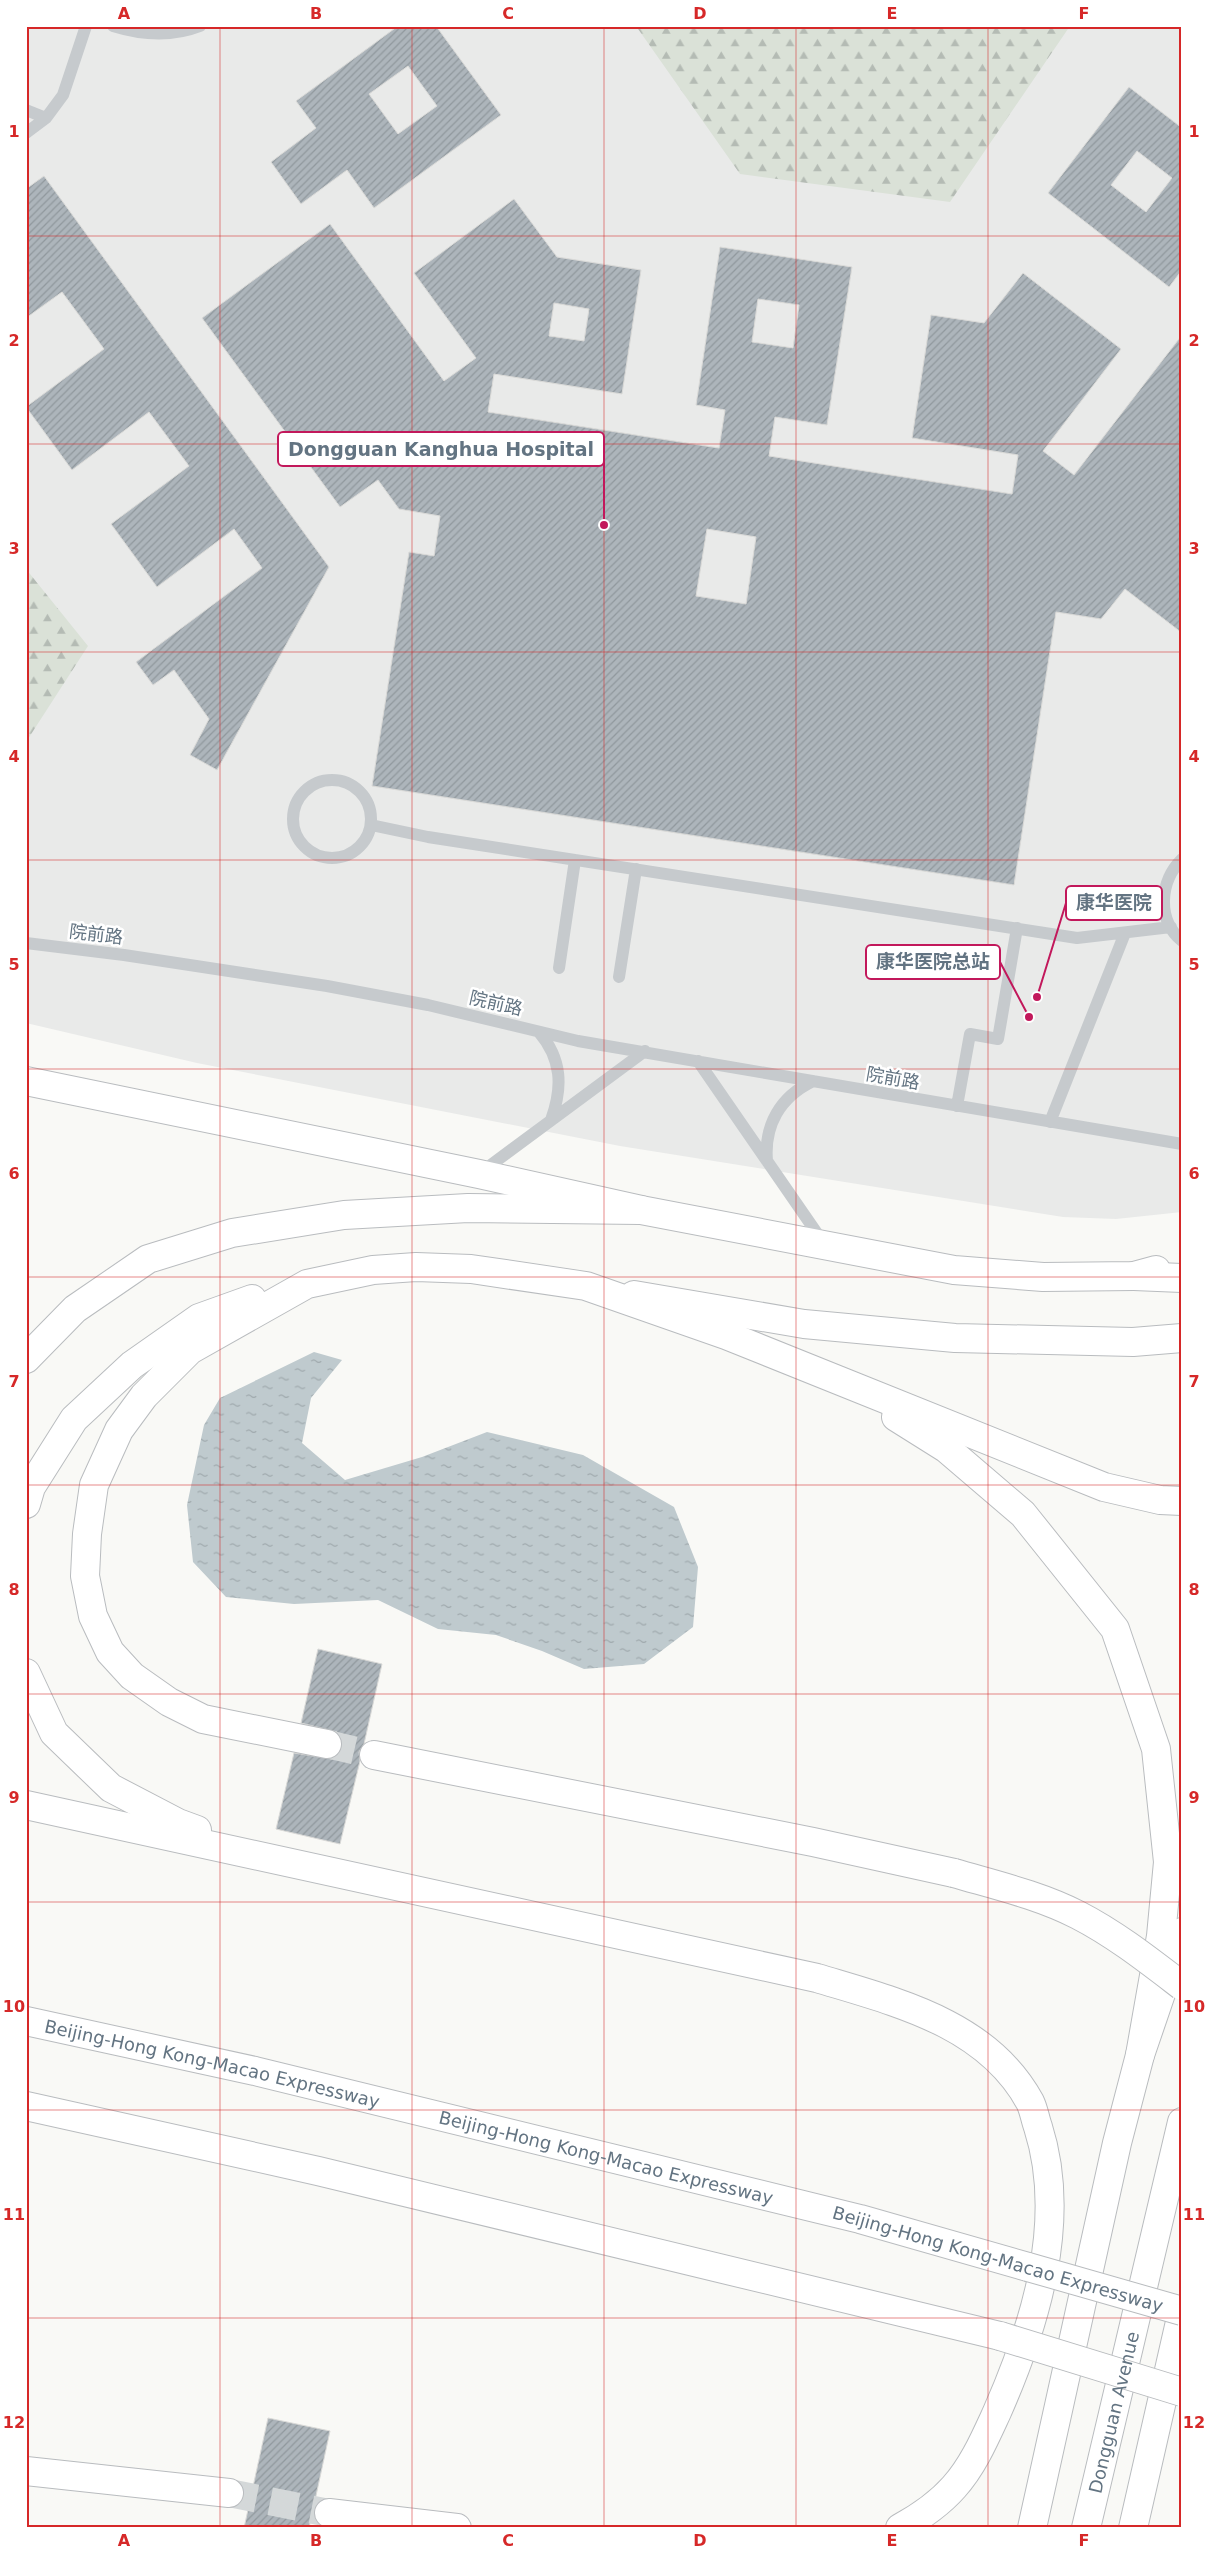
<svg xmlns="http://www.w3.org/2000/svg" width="1208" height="2554" font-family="'DejaVu Sans','Noto Sans SC',sans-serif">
<defs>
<pattern id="forest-firs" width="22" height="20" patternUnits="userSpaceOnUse" patternTransform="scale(1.25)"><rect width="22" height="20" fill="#dae1d7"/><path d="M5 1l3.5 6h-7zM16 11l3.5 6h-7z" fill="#b4bbb4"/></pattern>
<pattern id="water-ripples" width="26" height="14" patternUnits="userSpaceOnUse" patternTransform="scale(1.25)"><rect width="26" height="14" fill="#bfcace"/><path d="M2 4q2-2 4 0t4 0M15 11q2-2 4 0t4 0" fill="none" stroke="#9fa9ad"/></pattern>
<pattern id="building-hatch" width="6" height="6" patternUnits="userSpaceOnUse" patternTransform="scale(1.25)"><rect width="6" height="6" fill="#adb5bb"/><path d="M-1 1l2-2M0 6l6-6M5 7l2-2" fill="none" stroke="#90989d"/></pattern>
</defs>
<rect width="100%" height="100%" fill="#f9f9f6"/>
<path fill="#e9eae9" d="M 26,26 L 1182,26 L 1182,1212 L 1116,1219 L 1063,1217 L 620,1146 L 197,1063 L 26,1023 Z"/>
<path fill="url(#forest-firs)" d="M 636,26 L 1070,26 L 950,202 L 740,174 Z
M 26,569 L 88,646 L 26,742 Z"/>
<path fill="url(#water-ripples)" d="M 314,1352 L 342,1360 L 311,1398 L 302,1443 L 345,1480 L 422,1457 L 487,1432 L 583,1455 L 674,1507 L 698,1567 L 693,1627 L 644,1664 L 584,1669 L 542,1651 L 496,1635 L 438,1629 L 378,1600 L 294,1604 L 226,1597 L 193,1562 L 187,1505 L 204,1425 L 220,1398 Z"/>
<path fill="url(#building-hatch)" stroke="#dadad8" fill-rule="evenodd" d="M 398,26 L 436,26 L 501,115 L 374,208 L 347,170 L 301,204 L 271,162 L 316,128 L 296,101 ZM 408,66 L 437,106 L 398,134 L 369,94 Z
M 1129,87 L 1182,128 L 1182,270 L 1169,287 L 1048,193 ZM 1137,151 L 1172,178 L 1146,212 L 1111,185 Z
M 44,176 L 329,567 L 217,770 L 190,755 L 209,719 L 174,670 L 153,685 L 136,662 L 262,568 L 234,529 L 157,587 L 111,524 L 189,466 L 149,412 L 72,470 L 26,407 L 104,349 L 62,292 L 26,318 L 26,189 Z
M 514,199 L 557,257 L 641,270 L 622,394 L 494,374 L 488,412 L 719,448 L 725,410 L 696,405 L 720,247 L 852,267 L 827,425 L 775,417 L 769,456 L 1012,494 L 1018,455 L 912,438 L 931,315 L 984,323 L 1023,273 L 1121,349 L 1043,451 L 1074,475 L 1182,335 L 1182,633 L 1125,589 L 1101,619 L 1056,612 L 1014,885 L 372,786 L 409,552 L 434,556 L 440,516 L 399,509 L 378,480 L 340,507 L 202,318 L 330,224 L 444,381 L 476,358 L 414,273 ZM 758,299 L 799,305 L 793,348 L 752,342 ZM 554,303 L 589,309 L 584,341 L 549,336 ZM 707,529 L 756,537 L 746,604 L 696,596 Z
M 318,1649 L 382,1664 L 364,1744 L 359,1752 L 360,1761 L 340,1844 L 276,1829 L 294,1753 L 332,1759 L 338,1755 L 342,1748 L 342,1740 L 337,1732 L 301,1723 Z
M 268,2418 L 330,2431 L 309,2528 L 244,2528 Z"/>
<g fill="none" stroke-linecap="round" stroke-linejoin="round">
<path stroke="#d4d8d9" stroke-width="28" stroke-dasharray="28 14" stroke-linecap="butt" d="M 327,1744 L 374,1755
M 229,2493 L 329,2513"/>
<g stroke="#b9bcbf" stroke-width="30">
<g id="trunk">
<path d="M 26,1081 L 479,1174 L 641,1210 L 954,1270 L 1043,1277 L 1134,1276 L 1156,1270"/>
<path d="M 634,1295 L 804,1324 L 955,1338 L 1133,1342 L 1182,1338"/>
<path d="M 1032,2528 L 1117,2143 L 1140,2055 L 1182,1932"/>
<path id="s1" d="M 1086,2528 L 1182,2122"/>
<path d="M 1133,2528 L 1182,2313"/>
</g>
</g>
<g stroke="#b9bcbf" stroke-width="30">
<g id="motorway">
<path d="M 1134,1276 L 1182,1278"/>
<path d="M 26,1359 L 75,1309 L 148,1259 L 232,1233 L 344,1215 L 468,1208 L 641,1210"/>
<path d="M 896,1417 L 947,1449 L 1023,1514 L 1115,1629 L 1156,1749 L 1168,1862 L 1161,1936 L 1140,2055"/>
<path d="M 26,1504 L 31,1487 L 74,1419 L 132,1365 L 199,1318 L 252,1299"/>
<path d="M 26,1673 L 54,1733 L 111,1788 L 178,1823 L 197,1830"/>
<path d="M 327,1744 L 203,1719 L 169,1702 L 132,1676 L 110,1652 L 93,1616 L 85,1576 L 87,1534 L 94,1485 L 119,1430 L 144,1396 L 190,1350 L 307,1284 L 373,1270 L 416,1267 L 471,1269 L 586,1286 L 726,1335 L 1104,1487 L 1160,1500 L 1182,1501"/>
<path d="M 374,1755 L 813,1842 L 954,1873"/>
<path d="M 26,1805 L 817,1978 C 896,2002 987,2023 1030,2102 C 1034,2110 1035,2119 1038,2127 C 1068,2221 1035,2326 997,2412 C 985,2438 973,2466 954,2487 C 939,2504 920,2517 900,2528"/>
<path id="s2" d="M 26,2021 L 255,2071 L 860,2219 L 1028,2267"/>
<path d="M 26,2106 L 318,2171 L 1000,2336"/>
<path d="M 26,2471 L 229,2493"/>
<path d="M 329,2513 L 457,2528"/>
</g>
</g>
<path stroke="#c6cacd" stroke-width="12" d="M 113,26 C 142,35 172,37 200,26
M 26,110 L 46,118
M 26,133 L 46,118 L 63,95 L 86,26
M293 819a39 39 0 1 1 78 0a39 39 0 1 1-78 0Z
M 371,825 L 428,837 L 1077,938 L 1171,927
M 1182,859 C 1160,881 1156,919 1182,941
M 26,943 L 124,955 L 327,986 L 428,1005 L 578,1041 L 1182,1144
M 559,968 L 575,860
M 619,977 L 636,869
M 539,1032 C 562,1059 563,1087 551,1120
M 698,1061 L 823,1242
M 957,1106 L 970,1034 L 998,1039 L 1017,928
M 1050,1122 L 1125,933
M 767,1161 C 764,1125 780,1097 813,1081
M 480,1173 L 645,1051"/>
<use href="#trunk" stroke="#fff" stroke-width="28"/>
<use href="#motorway" stroke="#fff" stroke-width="28"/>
<g stroke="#b9bcbf" stroke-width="30" stroke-linecap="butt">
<path id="motorway-bridge" d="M 954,1873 C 995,1885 1039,1895 1078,1915 C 1115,1934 1148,1960 1182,1986
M 1028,2267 L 1182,2311
M 1000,2336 L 1182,2392"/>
</g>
<use href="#motorway-bridge" stroke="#fff" stroke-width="28"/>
</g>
<path fill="none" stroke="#d62828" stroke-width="1" stroke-opacity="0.55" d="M 220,26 L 220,2528M 412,26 L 412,2528M 604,26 L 604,2528M 796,26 L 796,2528M 988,26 L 988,2528M 26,236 L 1182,236M 26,444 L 1182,444M 26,652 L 1182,652M 26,860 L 1182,860M 26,1069 L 1182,1069M 26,1277 L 1182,1277M 26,1485 L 1182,1485M 26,1694 L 1182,1694M 26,1902 L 1182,1902M 26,2110 L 1182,2110M 26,2318 L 1182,2318"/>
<g text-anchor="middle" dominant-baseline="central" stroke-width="5" stroke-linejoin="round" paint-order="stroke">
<g font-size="18" fill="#637482" stroke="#fff">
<text transform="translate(96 934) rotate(7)">院前路</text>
<text transform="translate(496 1003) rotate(13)">院前路</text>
<text transform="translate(893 1078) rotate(10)">院前路</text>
<text stroke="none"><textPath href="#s2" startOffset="191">Beijing-Hong Kong-Macao Expressway</textPath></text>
<text stroke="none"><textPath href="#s2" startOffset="596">Beijing-Hong Kong-Macao Expressway</textPath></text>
<text transform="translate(998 2259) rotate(16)">Beijing-Hong Kong-Macao Expressway</text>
<text stroke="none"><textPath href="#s1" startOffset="119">Dongguan Avenue</textPath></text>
</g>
</g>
<path fill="none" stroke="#c2185b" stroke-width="2" d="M604 525L604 449M1037 997L1066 903M1029 1017L1000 962"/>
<g fill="#c2185b" stroke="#fff" stroke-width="2">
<circle cx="604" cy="525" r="5"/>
<circle cx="1037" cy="997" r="5"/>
<circle cx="1029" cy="1017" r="5"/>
</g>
<g fill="#fff" stroke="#c2185b" stroke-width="2">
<rect x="278" y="432" width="326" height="34" rx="5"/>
<rect x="1066" y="886" width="96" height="34" rx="5"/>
<rect x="866" y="945" width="134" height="34" rx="5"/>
</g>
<g font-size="19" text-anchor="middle" font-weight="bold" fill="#637482">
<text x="441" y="456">Dongguan Kanghua Hospital</text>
<text x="1114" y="909">康华医院</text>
<text x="933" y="968">康华医院总站</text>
</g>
<rect width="1208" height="2554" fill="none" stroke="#ffffff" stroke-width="55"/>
<rect x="28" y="28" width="1152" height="2498" fill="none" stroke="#d62828" stroke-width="2"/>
<g font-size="16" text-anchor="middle" font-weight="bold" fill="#d62828">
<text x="124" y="19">A</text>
<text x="316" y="19">B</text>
<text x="508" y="19">C</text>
<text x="700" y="19">D</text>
<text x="892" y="19">E</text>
<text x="1084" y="19">F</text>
<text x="14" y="137">1</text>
<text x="1194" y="137">1</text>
<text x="14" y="346">2</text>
<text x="1194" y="346">2</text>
<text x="14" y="554">3</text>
<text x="1194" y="554">3</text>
<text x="14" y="762">4</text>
<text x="1194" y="762">4</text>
<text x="14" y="970">5</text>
<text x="1194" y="970">5</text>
<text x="14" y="1179">6</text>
<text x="1194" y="1179">6</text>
<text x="14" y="1387">7</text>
<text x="1194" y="1387">7</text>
<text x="14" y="1595">8</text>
<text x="1194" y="1595">8</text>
<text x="14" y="1803">9</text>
<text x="1194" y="1803">9</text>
<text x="14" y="2012">10</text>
<text x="1194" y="2012">10</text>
<text x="14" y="2220">11</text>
<text x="1194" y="2220">11</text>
<text x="14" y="2428">12</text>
<text x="1194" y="2428">12</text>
<text x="124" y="2546">A</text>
<text x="316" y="2546">B</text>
<text x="508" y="2546">C</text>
<text x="700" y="2546">D</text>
<text x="892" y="2546">E</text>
<text x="1084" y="2546">F</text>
</g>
</svg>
